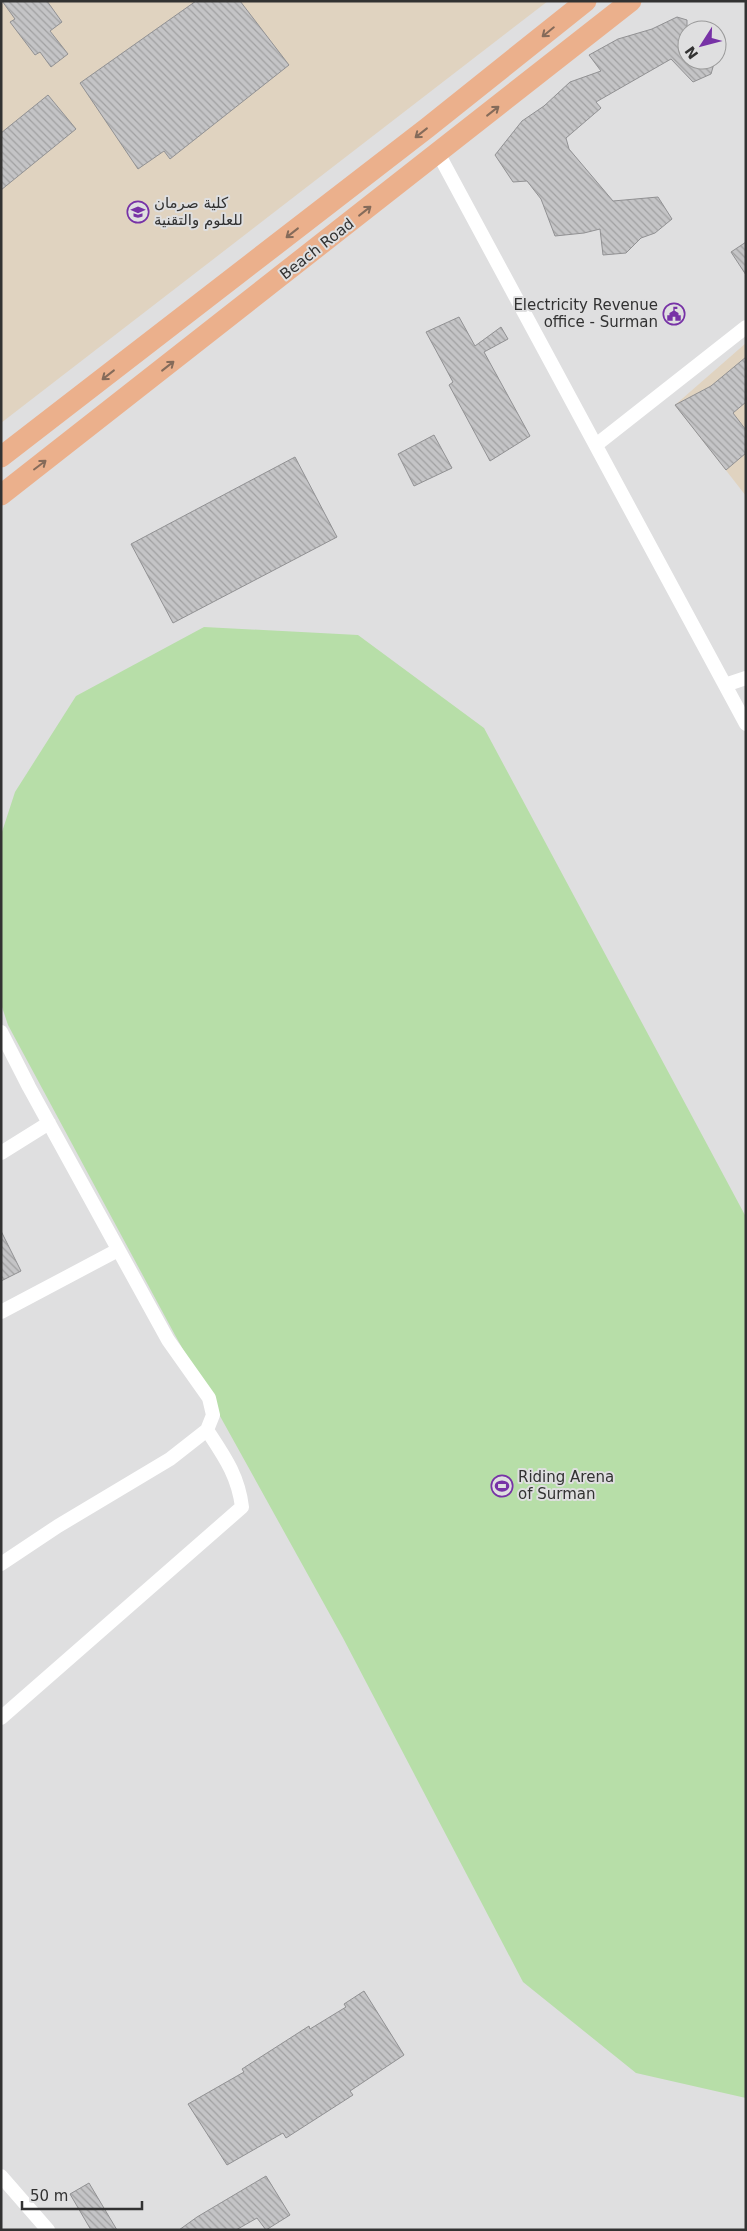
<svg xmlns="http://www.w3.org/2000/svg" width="747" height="2231" font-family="'DejaVu Sans','Noto Sans Arabic',sans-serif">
<defs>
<pattern id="building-back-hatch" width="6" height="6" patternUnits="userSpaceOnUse" patternTransform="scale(1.25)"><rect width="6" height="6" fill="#c4c4c6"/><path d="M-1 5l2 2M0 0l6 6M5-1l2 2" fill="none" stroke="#a0a0a1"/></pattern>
</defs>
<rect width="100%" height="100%" fill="#dfdfe0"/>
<path fill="#e0d3c0" d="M 1,1 L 548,1 L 1,423 Z
M 746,343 L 746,496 L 675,405 Z"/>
<path fill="#b7dea8" d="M 204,627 L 358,635 L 484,728 L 746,1217 L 746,2098 L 636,2073 L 523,1982 L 343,1638 L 175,1335 L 8,1025 L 1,1004 L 1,835 L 15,792 L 76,696 Z"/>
<path fill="url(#building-back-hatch)" stroke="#919193" d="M 2,1 L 47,1 L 62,22 L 50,31 L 68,54 L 51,67 L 40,52 L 35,55 L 10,22 L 15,19 Z
M 196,1 L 240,1 L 289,65 L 170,159 L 164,151 L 138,169 L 80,83 Z
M 677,17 L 687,20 L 687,60 L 715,60 L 711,74 L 693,82 L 671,59 L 596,102 L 601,108 L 566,138 L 569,149 L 613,201 L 658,197 L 672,219 L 655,233 L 641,238 L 626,253 L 603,255 L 600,229 L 584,233 L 555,236 L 541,199 L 527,181 L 513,182 L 495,155 L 522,121 L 544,106 L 570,82 L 601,71 L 589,55 L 618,39 L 652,29 Z
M 48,95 L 76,129 L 1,190 L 1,133 Z
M 746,242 L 746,275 L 731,252 Z
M 459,317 L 475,346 L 501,327 L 508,339 L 484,352 L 530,436 L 490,461 L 449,385 L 453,382 L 426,332 Z
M 746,357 L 746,402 L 733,413 L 746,430 L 746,453 L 726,470 L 675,405 L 711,386 Z
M 434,435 L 452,468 L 414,486 L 398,454 Z
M 295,457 L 337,537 L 173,623 L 131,544 Z
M 1,1231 L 21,1271 L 1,1281 Z
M 364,1991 L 404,2055 L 350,2091 L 353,2095 L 286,2138 L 283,2133 L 227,2165 L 188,2104 L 244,2072 L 242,2069 L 309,2026 L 310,2029 L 346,2007 L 344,2004 Z
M 266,2176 L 290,2215 L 266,2230 L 257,2218 L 236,2230 L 179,2230 L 197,2217 Z
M 89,2183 L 117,2230 L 91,2230 L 70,2194 Z"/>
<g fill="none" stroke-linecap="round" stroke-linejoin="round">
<path stroke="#fff" stroke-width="14" d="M 438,153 L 746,724
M 596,445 L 746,327
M 725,685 L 746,678
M 1,1032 L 29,1087 L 168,1340 L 209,1398 L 213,1415 L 207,1430 L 170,1459 L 58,1526 L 1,1564
M 1,1153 L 49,1123
M 1,1312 L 118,1250
M 1,1718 L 242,1507 C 238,1475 224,1456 207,1430
M 1,2176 L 48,2230"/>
<path stroke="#ebb08c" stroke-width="21" d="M 1,457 L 427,128 L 586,1
M 1,495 L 631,1"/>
</g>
<defs><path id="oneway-shaft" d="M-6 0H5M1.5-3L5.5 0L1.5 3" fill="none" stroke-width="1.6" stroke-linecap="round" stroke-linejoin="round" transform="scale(1.25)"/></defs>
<g stroke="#856b5a">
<use href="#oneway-shaft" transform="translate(548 32) rotate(141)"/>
<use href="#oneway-shaft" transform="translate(493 111) rotate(-38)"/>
<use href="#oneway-shaft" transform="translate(421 133) rotate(142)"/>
<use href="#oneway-shaft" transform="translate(365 211) rotate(-38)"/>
<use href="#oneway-shaft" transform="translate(292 233) rotate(142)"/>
<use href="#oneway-shaft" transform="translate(168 366) rotate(-38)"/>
<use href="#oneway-shaft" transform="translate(108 375) rotate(142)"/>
<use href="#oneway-shaft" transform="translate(40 465) rotate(-37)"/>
</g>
<defs>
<g id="university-ring" transform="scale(1.125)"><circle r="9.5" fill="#dfdfe0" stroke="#7732a6" stroke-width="1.5"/><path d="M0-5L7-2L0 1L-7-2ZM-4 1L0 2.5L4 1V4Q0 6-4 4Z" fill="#7732a6"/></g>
<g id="civic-ring" transform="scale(1.125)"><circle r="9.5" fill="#dfdfe0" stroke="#7732a6" stroke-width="1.5"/><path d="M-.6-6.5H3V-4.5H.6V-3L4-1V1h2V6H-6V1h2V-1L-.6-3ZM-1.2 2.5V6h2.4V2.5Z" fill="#7732a6"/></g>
<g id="stadium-ring" transform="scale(1.125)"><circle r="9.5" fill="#dfdfe0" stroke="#7732a6" stroke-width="1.5"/><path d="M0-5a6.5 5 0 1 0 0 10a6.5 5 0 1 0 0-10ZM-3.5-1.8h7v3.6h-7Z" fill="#7732a6"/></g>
</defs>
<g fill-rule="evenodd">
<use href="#university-ring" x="138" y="212"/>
<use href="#civic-ring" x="674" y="314"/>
<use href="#stadium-ring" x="502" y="1486"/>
</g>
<g text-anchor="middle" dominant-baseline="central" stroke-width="4" stroke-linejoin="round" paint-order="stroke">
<g font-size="15" fill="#323232" stroke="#dfdfe0" text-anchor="start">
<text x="154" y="203">كلية صرمان<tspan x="154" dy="17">للعلوم والتقنية</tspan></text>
<text x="658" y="305" text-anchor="end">Electricity Revenue<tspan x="658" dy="17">office - Surman</tspan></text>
<text x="518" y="1477">Riding Arena<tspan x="518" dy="17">of Surman</tspan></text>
</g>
<g font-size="15" fill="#323232" stroke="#dfdfe0">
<text transform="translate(317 249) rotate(-38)">Beach Road</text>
</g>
</g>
<rect width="747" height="2231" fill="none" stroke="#323232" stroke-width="5"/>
<g transform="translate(702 45) rotate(234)"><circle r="24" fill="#dfdfe0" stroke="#9a9a9a"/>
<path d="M0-4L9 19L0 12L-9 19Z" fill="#7732a6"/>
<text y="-8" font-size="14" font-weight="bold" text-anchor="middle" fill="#323232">N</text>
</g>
<path d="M22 2201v8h120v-8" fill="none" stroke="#323232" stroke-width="2.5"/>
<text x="30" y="2201" font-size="15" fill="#323232" stroke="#dfdfe0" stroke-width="4" paint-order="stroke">50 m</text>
</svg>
